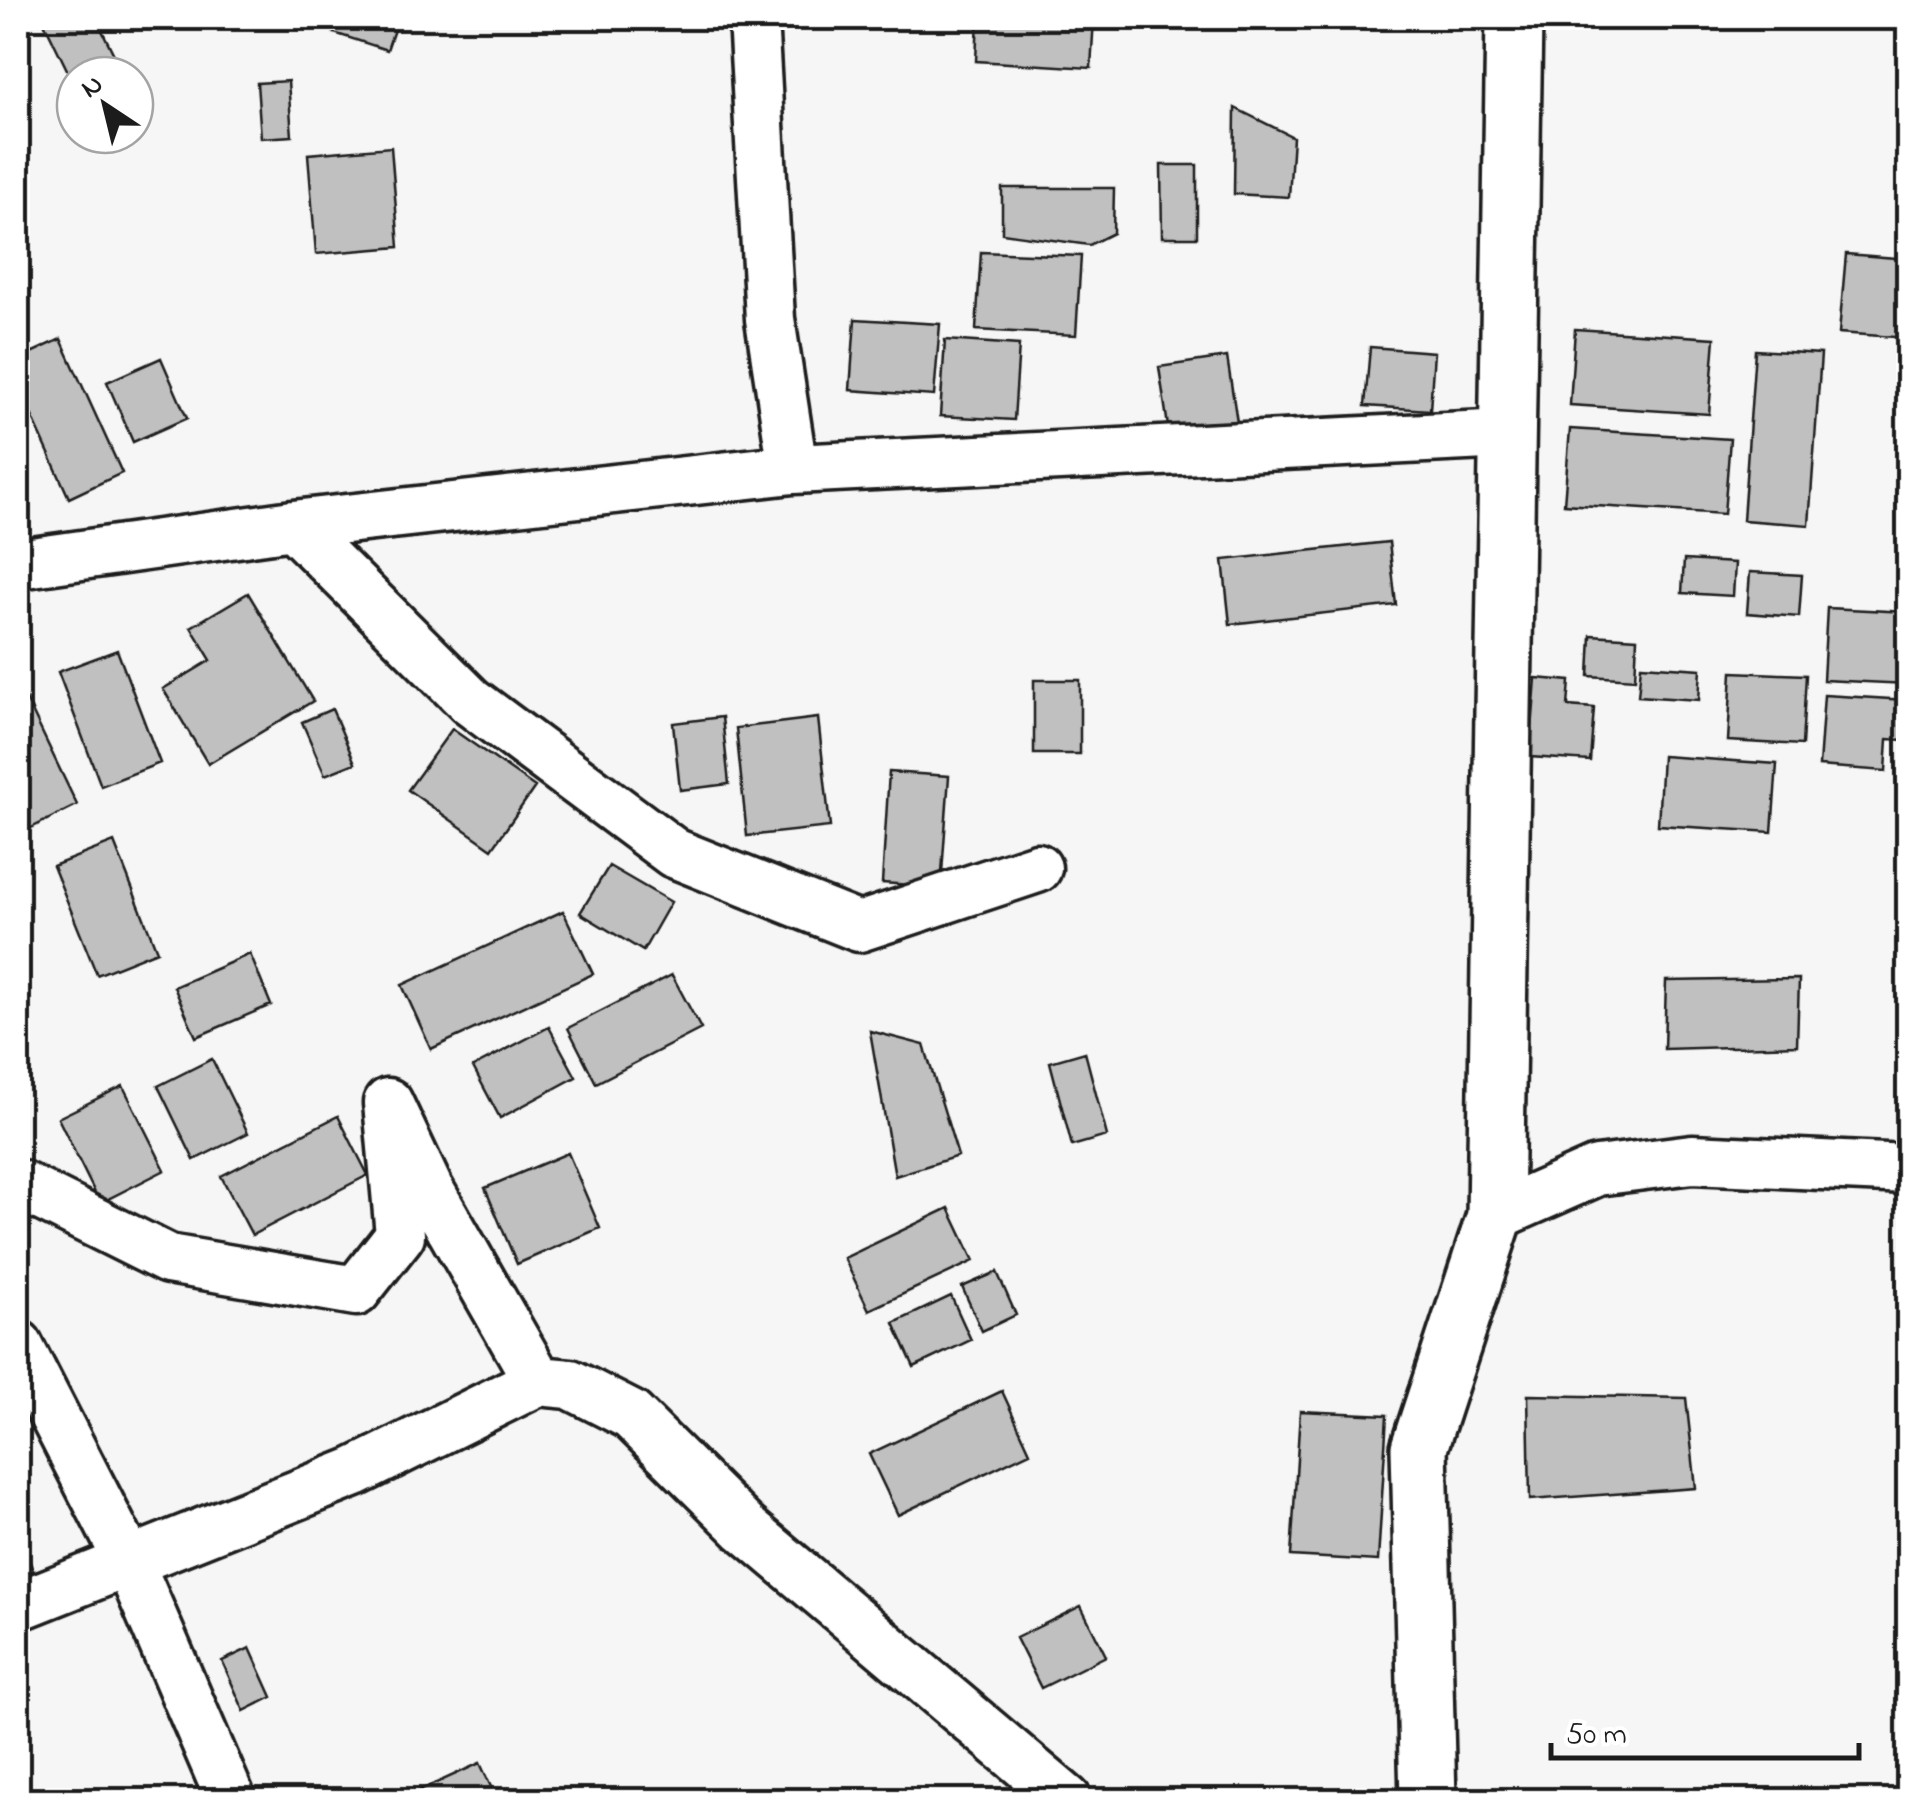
<svg xmlns="http://www.w3.org/2000/svg" width="1926" height="1818" font-family="'Indie Flower',sans-serif">
<rect width="100%" height="100%" fill="#f6f6f6"/>
<filter id="ink" filterUnits="userSpaceOnUse"><feTurbulence type="fractalNoise" baseFrequency=".01" numOctaves="2"/><feDisplacementMap in="SourceGraphic" scale="20" xChannelSelector="R" yChannelSelector="G"/><feConvolveMatrix kernelMatrix="1 2 1 2 8 2 1 2 1" color-interpolation-filters="sRGB"/></filter>
<g filter="url(#ink)">
<path fill="#c0c0c0" stroke="#1c1c1c" stroke-width="2.5" d="M 42,18 L 96,18 L 123,73 L 75,75 L 75,86 Z
M 339,18 L 398,18 L 387,50 L 334,33 Z
M 978,18 L 1094,18 L 1091,68 L 976,61 Z
M 1262,18 L 1386,18 L 1385,28 Z
M 288,81 L 292,136 L 261,138 L 257,83 Z
M 1235,108 L 1293,137 L 1289,197 L 1234,194 Z
M 391,147 L 399,247 L 316,254 L 308,154 Z
M 1161,165 L 1197,165 L 1197,237 L 1162,237 Z
M 1002,188 L 1114,188 L 1113,233 L 1089,245 L 1002,233 Z
M 981,252 L 1081,256 L 1076,335 L 976,330 Z
M 1846,254 L 1908,259 L 1908,338 L 1839,333 Z
M 855,319 L 940,324 L 934,396 L 850,390 Z
M 1575,329 L 1715,338 L 1709,414 L 1570,405 Z
M 61,339 L 122,473 L 69,498 L 18,385 L 18,359 Z
M 945,340 L 1019,345 L 1014,420 L 940,416 Z
M 1370,347 L 1434,352 L 1430,410 L 1365,406 Z
M 1755,350 L 1821,354 L 1809,525 L 1743,520 Z
M 1227,357 L 1237,422 L 1169,433 L 1159,367 Z
M 161,358 L 187,418 L 133,442 L 107,382 Z
M 1570,429 L 1730,439 L 1724,514 L 1564,504 Z
M 1389,542 L 1396,605 L 1230,624 L 1223,560 Z
M 1684,560 L 1735,563 L 1733,596 L 1682,593 Z
M 1750,572 L 1802,575 L 1799,617 L 1747,613 Z
M 248,593 L 313,701 L 208,764 L 163,689 L 211,660 L 191,627 Z
M 1827,608 L 1908,612 L 1908,684 L 1823,680 Z
M 1591,635 L 1637,638 L 1635,679 L 1589,676 Z
M 117,650 L 160,763 L 101,786 L 58,672 Z
M 1641,665 L 1701,669 L 1699,700 L 1638,696 Z
M 1732,672 L 1806,675 L 1802,745 L 1728,741 Z
M 1536,678 L 1570,681 L 1568,706 L 1594,708 L 1590,761 L 1530,757 Z
M 1034,680 L 1080,680 L 1080,754 L 1034,754 Z
M 18,682 L 77,805 L 21,833 L 18,825 Z
M 1824,695 L 1907,700 L 1904,740 L 1888,739 L 1886,771 L 1819,766 Z
M 332,709 L 355,763 L 325,775 L 302,722 Z
M 722,717 L 729,784 L 680,790 L 673,723 Z
M 818,718 L 830,827 L 747,836 L 736,728 Z
M 452,729 L 535,787 L 492,849 L 408,790 Z
M 1662,756 L 1777,764 L 1772,832 L 1658,825 Z
M 889,772 L 949,776 L 941,887 L 882,883 Z
M 114,842 L 157,951 L 97,975 L 53,866 Z
M 609,866 L 671,902 L 643,951 L 580,913 Z
M 563,911 L 593,974 L 431,1049 L 402,985 Z
M 250,954 L 271,1005 L 196,1037 L 174,987 Z
M 672,975 L 701,1029 L 596,1083 L 568,1028 Z
M 1799,979 L 1797,1045 L 1664,1049 L 1666,981 Z
M 549,1027 L 576,1077 L 500,1118 L 473,1067 Z
M 870,1031 L 924,1045 L 958,1156 L 895,1176 Z
M 1085,1052 L 1107,1136 L 1072,1146 L 1050,1062 Z
M 212,1059 L 248,1133 L 194,1160 L 158,1086 Z
M 123,1086 L 165,1170 L 100,1203 L 58,1118 Z
M 338,1116 L 368,1175 L 252,1235 L 221,1176 Z
M 568,1153 L 600,1228 L 517,1264 L 485,1188 Z
M 949,1208 L 974,1261 L 869,1310 L 844,1258 Z
M 997,1272 L 1016,1315 L 982,1331 L 962,1287 Z
M 951,1296 L 971,1340 L 914,1367 L 894,1323 Z
M 1002,1391 L 1030,1452 L 898,1515 L 869,1454 Z
M 1528,1395 L 1686,1398 L 1696,1488 L 1530,1500 Z
M 1300,1411 L 1387,1415 L 1378,1561 L 1291,1556 Z
M 18,1532 L 33,1570 L 18,1577 Z
M 1081,1606 L 1106,1656 L 1041,1688 L 1016,1638 Z
M 250,1648 L 272,1697 L 244,1711 L 222,1661 Z
M 480,1763 L 497,1800 L 399,1800 Z"/>
<g fill="none" stroke-linecap="round" stroke-linejoin="round">
<g stroke="#1c1c1c" stroke-width="55">
<path id="minor" d="M 753,18 L 770,319 L 793,469
M 293,525 L 470,701 L 674,853 L 859,927 L 1037,868
M 18,564 L 293,525 L 793,469 L 1507,434
M 18,1184 L 168,1259 L 356,1291 L 400,1235 L 388,1103 L 428,1188 L 538,1381
M 1495,1216 L 1597,1171 L 1692,1159 L 1908,1169
M 18,1345 L 128,1560 L 231,1800
M 18,1606 L 355,1472 L 538,1381 L 570,1384 L 631,1415 L 745,1528 L 1067,1800"/>
</g>
<g stroke="#1c1c1c" stroke-width="62">
<path id="tertiary" d="M 1428,1800 L 1419,1448 L 1495,1216 L 1514,18"/>
</g>
<use href="#minor" stroke="#fff" stroke-width="48"/>
<use href="#tertiary" stroke="#fff" stroke-width="55"/>
</g>
</g>
<rect width="1926" height="1818" fill="none" stroke="#fff" stroke-width="60"/>
<rect x="30" y="30" width="1866" height="1758" fill="none" stroke="#1c1c1c" stroke-width="4" filter="url(#ink)"/>
<g transform="translate(105 105) rotate(325)"><circle r="48" fill="#ffffff" stroke="#a4a4a4" stroke-width="2.5"/>
<path d="M0-8L18 38L0 25L-18 38Z" fill="#1c1c1c"/>
<text y="-15" font-size="28" font-weight="bold" text-anchor="middle" fill="#1c1c1c">N</text>
</g>
<path d="M1551 1743v15h308v-15" fill="none" stroke="#1c1c1c" stroke-width="5"/>
<text x="1566" y="1743" font-size="30" fill="#1c1c1c" stroke="#ffffff" stroke-width="8" paint-order="stroke">50 m</text>
</svg>
